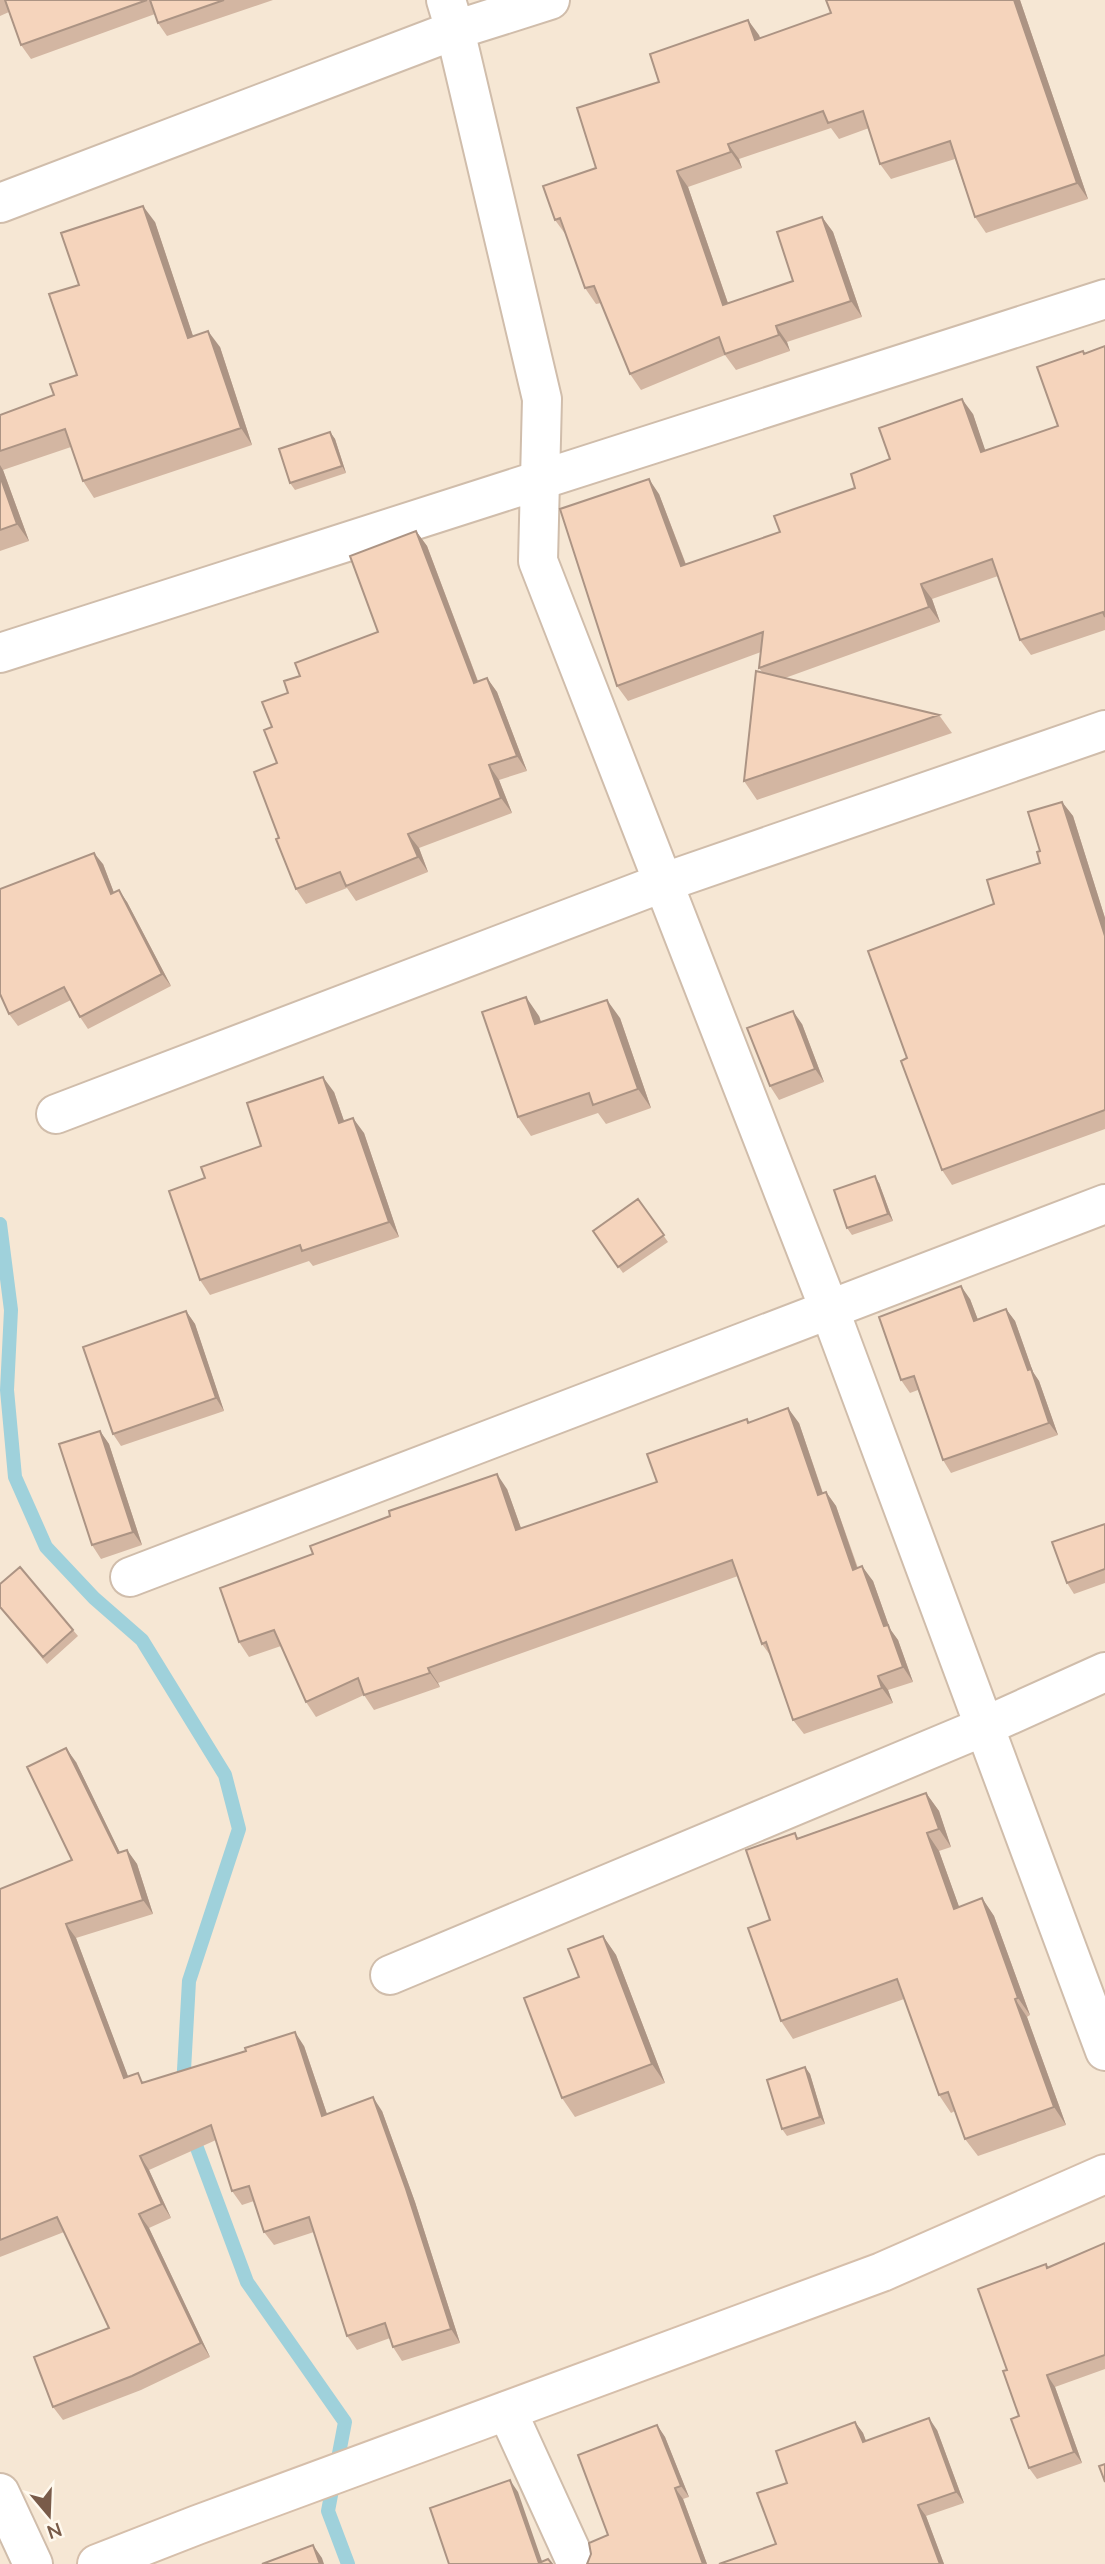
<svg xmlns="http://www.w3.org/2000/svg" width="1105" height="2564" font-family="'Nunito Sans',sans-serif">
<rect width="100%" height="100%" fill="#fef5e6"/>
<path fill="#f6e7d4" d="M 0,0 L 1105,0 L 1105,2564 L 0,2564 Z"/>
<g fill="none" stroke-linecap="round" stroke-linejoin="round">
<path stroke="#9fd1db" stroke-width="14" d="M 0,1224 L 11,1310 L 7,1390 L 15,1477 L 46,1547 L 94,1598 L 142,1640 L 225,1775 L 239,1829 L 189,1981 L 183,2088
M 193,2131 L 197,2148 L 247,2282 L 345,2422 L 328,2511 L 348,2564"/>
<g stroke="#d0bdab" stroke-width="42">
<path id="minor" d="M 446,0 L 455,30 L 542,399 L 538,561 L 830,1311 L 1105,2051
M 0,203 L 455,30 L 550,0
M 0,653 L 1105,299
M 56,1114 L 662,883 L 1105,730
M 130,1577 L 1105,1204
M 390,1975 L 983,1727 L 1105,1672
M 507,2411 L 577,2564
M 0,2493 L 33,2564"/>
</g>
<g stroke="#d6bfab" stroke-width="42">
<path id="secondary" d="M 97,2564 L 197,2525 L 882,2272 L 1105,2174"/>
</g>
<use href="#minor" stroke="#fff" stroke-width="38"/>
<use href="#secondary" stroke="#fff" stroke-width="38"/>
</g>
<path fill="#d3b6a2" d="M 0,0 L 273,0 L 167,36 L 158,23 L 155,14 L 31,59 L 21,45 L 9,12 L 0,16 Z
M 826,0 L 1020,0 L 1088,199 L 986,233 L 975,217 L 955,159 L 891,179 L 880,164 L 869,128 L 839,139 L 831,128 L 739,159 L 742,168 L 688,187 L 728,303 L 793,281 L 822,217 L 833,232 L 862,317 L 787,342 L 790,351 L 736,370 L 725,355 L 641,390 L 630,374 L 601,303 L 596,304 L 585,288 L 566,235 L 555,220 L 596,168 L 659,82 L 759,35 L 760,38 L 831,13 Z
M 155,222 L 193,336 L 220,347 L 252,445 L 94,498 L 83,481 L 71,447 L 3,470 L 29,541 L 0,551 L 0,415 L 54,395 L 77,375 L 79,285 Z
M 1105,346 L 1105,630 L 1031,655 L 1020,640 L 998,576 L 932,599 L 940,622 L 785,678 L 939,715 L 952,733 L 757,800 L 744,781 L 762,672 L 759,668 L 761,652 L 628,701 L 617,686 L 659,494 L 686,564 L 780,532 L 855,488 L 890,459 L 973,414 L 985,451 L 1058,426 L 1083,351 L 1085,353 Z
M 330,432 L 335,439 L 346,473 L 295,490 L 290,483 Z
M 416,531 L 427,546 L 478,681 L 487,678 L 497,692 L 527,771 L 499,780 L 512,813 L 419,848 L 428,872 L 356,901 L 347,888 L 306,904 L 296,889 L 279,838 L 277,763 L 272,727 L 288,693 L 300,676 L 378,632 Z
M 1062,802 L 1073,816 L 1105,918 L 1105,1129 L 952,1185 L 942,1170 L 907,1058 L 994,904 L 1040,863 L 1040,851 Z
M 103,864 L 114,893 L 127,902 L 171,986 L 88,1029 L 80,1017 L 71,1000 L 18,1026 L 9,1014 Z
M 539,1016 L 541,1022 L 620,1018 L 651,1108 L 606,1124 L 598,1113 L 531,1136 L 518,1117 Z
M 802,1024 L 824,1082 L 779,1100 L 770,1086 Z
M 334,1092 L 344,1121 L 364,1133 L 399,1237 L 313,1266 L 309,1261 L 210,1295 L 200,1280 L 261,1146 Z
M 879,1183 L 893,1221 L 852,1235 L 847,1228 Z
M 638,1199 L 668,1242 L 623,1273 L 593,1231 Z
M 970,1299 L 978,1320 L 1006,1309 L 1015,1321 L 1033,1372 L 1039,1381 L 1058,1435 L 951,1473 L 943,1460 L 918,1390 L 910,1393 L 901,1380 Z
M 186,1311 L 195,1324 L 224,1411 L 121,1446 L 113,1434 Z
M 750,1423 L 799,1423 L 823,1493 L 826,1492 L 836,1506 L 858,1568 L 873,1581 L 890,1629 L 898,1640 L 913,1682 L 888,1690 L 893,1703 L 804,1734 L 793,1720 L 770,1655 L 762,1644 L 738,1576 L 438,1683 L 440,1687 L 374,1710 L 364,1695 L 316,1717 L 306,1702 L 281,1646 L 249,1657 L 239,1642 L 313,1554 L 507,1489 L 521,1528 L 657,1482 Z
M 100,1431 L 109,1444 L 142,1545 L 101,1559 L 92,1545 Z
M 1105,1524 L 1105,1583 L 1074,1594 L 1067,1583 Z
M 0,1584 L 73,1630 L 78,1636 L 47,1664 L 0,1608 Z
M 76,1762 L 120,1853 L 127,1850 L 137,1864 L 153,1914 L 76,1938 L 128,2077 L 145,2082 L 304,2046 L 327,2114 L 382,2111 L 415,2202 L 460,2343 L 402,2361 L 393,2347 L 390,2338 L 357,2350 L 347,2336 L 314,2232 L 274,2245 L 264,2232 L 254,2201 L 242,2205 L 232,2191 L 216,2140 L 149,2170 L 171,2218 L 149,2228 L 210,2357 L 141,2390 L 63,2420 L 53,2407 L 109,2328 L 64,2232 L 0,2257 L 0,1889 L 72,1860 Z
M 926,1793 L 939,1811 L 951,1847 L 939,1851 L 959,1907 L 982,1898 L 994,1916 L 1030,2015 L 1027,2017 L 1066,2125 L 978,2156 L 965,2139 L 955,2111 L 951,2113 L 939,2095 L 904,1999 L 793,2039 L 781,2021 L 770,1920 L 795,1833 L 798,1838 Z
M 603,1936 L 616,1955 L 665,2083 L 575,2117 L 562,2098 L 579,1977 Z
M 805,2067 L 810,2074 L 825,2124 L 787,2136 L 782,2129 Z
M 1105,2243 L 1105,2369 L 1055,2387 L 1082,2463 L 1037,2479 L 1029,2468 L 1019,2416 L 1046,2264 L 1048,2267 Z
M 855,2422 L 863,2433 L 866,2441 L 937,2430 L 964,2503 L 926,2516 L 944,2564 L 719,2564 L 776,2544 L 787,2483 Z
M 657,2425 L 665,2437 L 689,2497 L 683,2499 L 707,2564 L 587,2564 L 608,2535 Z"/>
<path fill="#ac9484" d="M 1014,0 L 1020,0 L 1088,199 L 1077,183 Z
M 748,20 L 759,35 L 766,56 L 755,40 Z
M 728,144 L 739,159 L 742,168 L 731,152 Z
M 677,171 L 688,187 L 734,321 L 723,305 Z
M 143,206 L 155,222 L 199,354 L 188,338 Z
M 822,217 L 833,232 L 862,317 L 851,301 Z
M 776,326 L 787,342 L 790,351 L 779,335 Z
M 208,331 L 220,347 L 252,445 L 241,428 Z
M 962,399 L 973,414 L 991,467 L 981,452 Z
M 330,432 L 335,439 L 346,473 L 342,466 Z
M 0,465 L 3,470 L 29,541 L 17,524 L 0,476 Z
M 649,479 L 659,494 L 692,581 L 681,566 Z
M 416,531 L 427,546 L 484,698 L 474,683 Z
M 921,584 L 932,599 L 940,622 L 929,607 Z
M 487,678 L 497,692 L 527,771 L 517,756 Z
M 489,765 L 499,780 L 512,813 L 501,798 Z
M 1062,802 L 1073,816 L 1105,918 L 1105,936 Z
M 408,834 L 419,848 L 428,872 L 418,857 Z
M 94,853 L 103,864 L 119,906 L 111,894 Z
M 119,890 L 127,902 L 171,986 L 162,974 Z
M 526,997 L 539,1016 L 548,1043 L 535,1024 Z
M 607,1000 L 620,1018 L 651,1108 L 638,1089 Z
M 793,1011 L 802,1024 L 824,1082 L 815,1069 Z
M 323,1077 L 334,1092 L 350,1138 L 339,1123 Z
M 353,1118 L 364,1133 L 399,1237 L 389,1222 Z
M 875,1176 L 879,1183 L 893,1221 L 888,1214 Z
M 961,1286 L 970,1299 L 983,1333 L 974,1321 Z
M 1006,1309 L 1015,1321 L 1033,1372 L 1039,1381 L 1058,1435 L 1049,1423 L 1028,1370 Z
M 186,1311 L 195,1324 L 224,1411 L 216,1398 Z
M 788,1408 L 799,1423 L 828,1509 L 818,1495 Z
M 100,1431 L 109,1444 L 142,1545 L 133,1532 Z
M 497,1474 L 507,1489 L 527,1545 L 516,1530 Z
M 826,1492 L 836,1506 L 863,1585 L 853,1570 Z
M 862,1566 L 873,1581 L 890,1629 L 898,1640 L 913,1682 L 903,1667 L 884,1626 Z
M 428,1668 L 438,1683 L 440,1687 L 430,1673 Z
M 878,1676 L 888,1690 L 893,1703 L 882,1688 Z
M 66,1748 L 76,1762 L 127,1867 L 118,1853 Z
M 926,1793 L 939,1811 L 951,1847 L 939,1829 Z
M 927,1833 L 939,1851 L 966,1926 L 954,1909 Z
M 127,1850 L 137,1864 L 153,1914 L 143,1900 Z
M 982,1898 L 994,1916 L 1030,2015 L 1018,1998 Z
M 66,1924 L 76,1938 L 134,2092 L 124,2078 Z
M 603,1936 L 616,1955 L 665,2083 L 652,2064 Z
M 1015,1999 L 1027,2017 L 1066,2125 L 1054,2107 Z
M 295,2032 L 304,2046 L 332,2129 L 322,2116 Z
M 805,2067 L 810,2074 L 825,2124 L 820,2117 Z
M 373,2097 L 382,2111 L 415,2202 L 460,2343 L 451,2329 Z
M 140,2156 L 149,2170 L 171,2218 L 162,2204 Z
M 139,2214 L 149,2228 L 210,2357 L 201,2343 Z
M 1047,2375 L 1055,2387 L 1082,2463 L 1074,2452 Z
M 929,2418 L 937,2430 L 964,2503 L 956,2492 Z
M 855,2422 L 863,2433 L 871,2454 L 863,2442 Z
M 657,2425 L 665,2437 L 689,2497 L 681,2486 Z
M 510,2480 L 518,2492 L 543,2564 L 539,2564 Z
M 675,2488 L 683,2499 L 707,2564 L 703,2564 Z
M 918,2505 L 926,2516 L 944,2564 L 940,2564 Z
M 313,2545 L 322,2558 L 324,2564 L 320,2564 Z"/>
<path fill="#f5d4bc" stroke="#ac9484" stroke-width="2" d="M 5,0 L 147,0 L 21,45 Z
M 150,0 L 224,0 L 158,23 Z
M 826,0 L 1014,0 L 1077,183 L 975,217 L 950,141 L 880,164 L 863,111 L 828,123 L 823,111 L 728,144 L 731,152 L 677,171 L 723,305 L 793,281 L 777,232 L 822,217 L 851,301 L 776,326 L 779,335 L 725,354 L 719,337 L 630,374 L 594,286 L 585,288 L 560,218 L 555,220 L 543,186 L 596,168 L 577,108 L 659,82 L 650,54 L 748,20 L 755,40 L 831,13 Z
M 143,206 L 188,338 L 208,331 L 241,428 L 83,481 L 65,429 L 0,451 L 0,415 L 54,395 L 50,384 L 77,375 L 49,294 L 79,285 L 61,233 Z
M 1105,346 L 1105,617 L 1103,612 L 1020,640 L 992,559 L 921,584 L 929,607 L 759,668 L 763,632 L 617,686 L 560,509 L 649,479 L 681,566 L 780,532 L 774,516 L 855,488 L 851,474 L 890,459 L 879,428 L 962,399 L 981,452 L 1058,426 L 1037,367 L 1083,351 L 1084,354 Z
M 330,432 L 342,466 L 290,483 L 279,449 Z
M 0,476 L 17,524 L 0,530 Z
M 416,531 L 474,683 L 487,678 L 517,756 L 489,765 L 501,798 L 408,834 L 418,857 L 346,886 L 340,872 L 296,889 L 276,839 L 279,838 L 254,772 L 277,763 L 264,730 L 272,727 L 262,702 L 288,693 L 284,681 L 300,676 L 295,663 L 378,632 L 350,556 Z
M 756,671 L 939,715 L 744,781 Z
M 1062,802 L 1105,936 L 1105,1110 L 942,1170 L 901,1061 L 907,1058 L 868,951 L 994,904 L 987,880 L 1040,863 L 1037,852 L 1040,851 L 1028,812 Z
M 94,853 L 111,894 L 119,890 L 162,974 L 80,1017 L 64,987 L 9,1014 L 0,994 L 0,889 Z
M 526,997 L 535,1024 L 607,1000 L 638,1089 L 593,1105 L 589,1093 L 518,1117 L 482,1012 Z
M 793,1011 L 815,1069 L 770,1086 L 747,1028 Z
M 323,1077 L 339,1123 L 353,1118 L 389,1222 L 302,1251 L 300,1245 L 200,1280 L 169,1191 L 205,1178 L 201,1167 L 261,1146 L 247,1103 Z
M 875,1176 L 888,1214 L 847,1228 L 834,1190 Z
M 638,1199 L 664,1235 L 618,1267 L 593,1231 Z
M 961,1286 L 974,1321 L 1006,1309 L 1028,1370 L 1031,1369 L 1049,1423 L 943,1460 L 914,1376 L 901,1380 L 879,1317 Z
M 186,1311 L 216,1398 L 113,1434 L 83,1347 Z
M 788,1408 L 818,1495 L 826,1492 L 853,1570 L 862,1566 L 884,1626 L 888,1625 L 903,1667 L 878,1676 L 882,1688 L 793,1720 L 766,1642 L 762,1644 L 732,1560 L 428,1668 L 430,1673 L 364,1695 L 358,1678 L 306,1702 L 274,1630 L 239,1642 L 220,1588 L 313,1554 L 310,1546 L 390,1516 L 389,1511 L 497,1474 L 516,1530 L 657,1482 L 647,1454 L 747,1419 L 748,1423 Z
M 100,1431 L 133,1532 L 92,1545 L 59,1444 Z
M 1105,1524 L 1105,1569 L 1067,1583 L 1052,1542 Z
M 20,1567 L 73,1630 L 43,1657 L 0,1607 L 0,1584 Z
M 66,1748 L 118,1853 L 127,1850 L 143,1900 L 66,1924 L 124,2078 L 138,2073 L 142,2083 L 246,2051 L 245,2048 L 295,2032 L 322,2116 L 373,2097 L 406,2189 L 451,2329 L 393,2347 L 385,2323 L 347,2336 L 309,2217 L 264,2232 L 249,2186 L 232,2191 L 211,2125 L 140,2156 L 162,2204 L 139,2214 L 201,2343 L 132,2376 L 53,2407 L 34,2357 L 109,2328 L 57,2217 L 0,2240 L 0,1889 L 72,1860 L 27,1767 Z
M 926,1793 L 939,1829 L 927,1833 L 954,1909 L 982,1898 L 1018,1998 L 1015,1999 L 1054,2107 L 965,2139 L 948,2092 L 939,2095 L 897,1979 L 781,2021 L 748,1928 L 770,1920 L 746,1850 L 795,1833 L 797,1839 Z
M 603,1936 L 652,2064 L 562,2098 L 524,1998 L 579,1977 L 568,1949 Z
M 805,2067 L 820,2117 L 782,2129 L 767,2080 Z
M 1105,2243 L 1105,2355 L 1047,2375 L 1074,2452 L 1029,2468 L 1011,2419 L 1019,2416 L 1003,2371 L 1007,2370 L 978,2289 L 1046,2264 L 1047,2268 Z
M 929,2418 L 956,2492 L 918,2505 L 940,2564 L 719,2564 L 776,2544 L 757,2493 L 787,2483 L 776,2451 L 855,2422 L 863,2442 Z
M 657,2425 L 681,2486 L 675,2488 L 703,2564 L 587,2564 L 591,2554 L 589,2543 L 608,2535 L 578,2455 Z
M 1105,2464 L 1105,2482 L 1099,2466 Z
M 510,2480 L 539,2563 L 548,2559 L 552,2564 L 449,2564 L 430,2508 Z
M 313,2545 L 320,2564 L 262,2564 Z"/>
<g transform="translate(49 2515) rotate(161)" stroke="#fff9ee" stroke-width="5" paint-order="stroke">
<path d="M0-5L12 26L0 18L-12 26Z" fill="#795b49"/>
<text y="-10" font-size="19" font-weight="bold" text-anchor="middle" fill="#795b49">N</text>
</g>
</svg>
